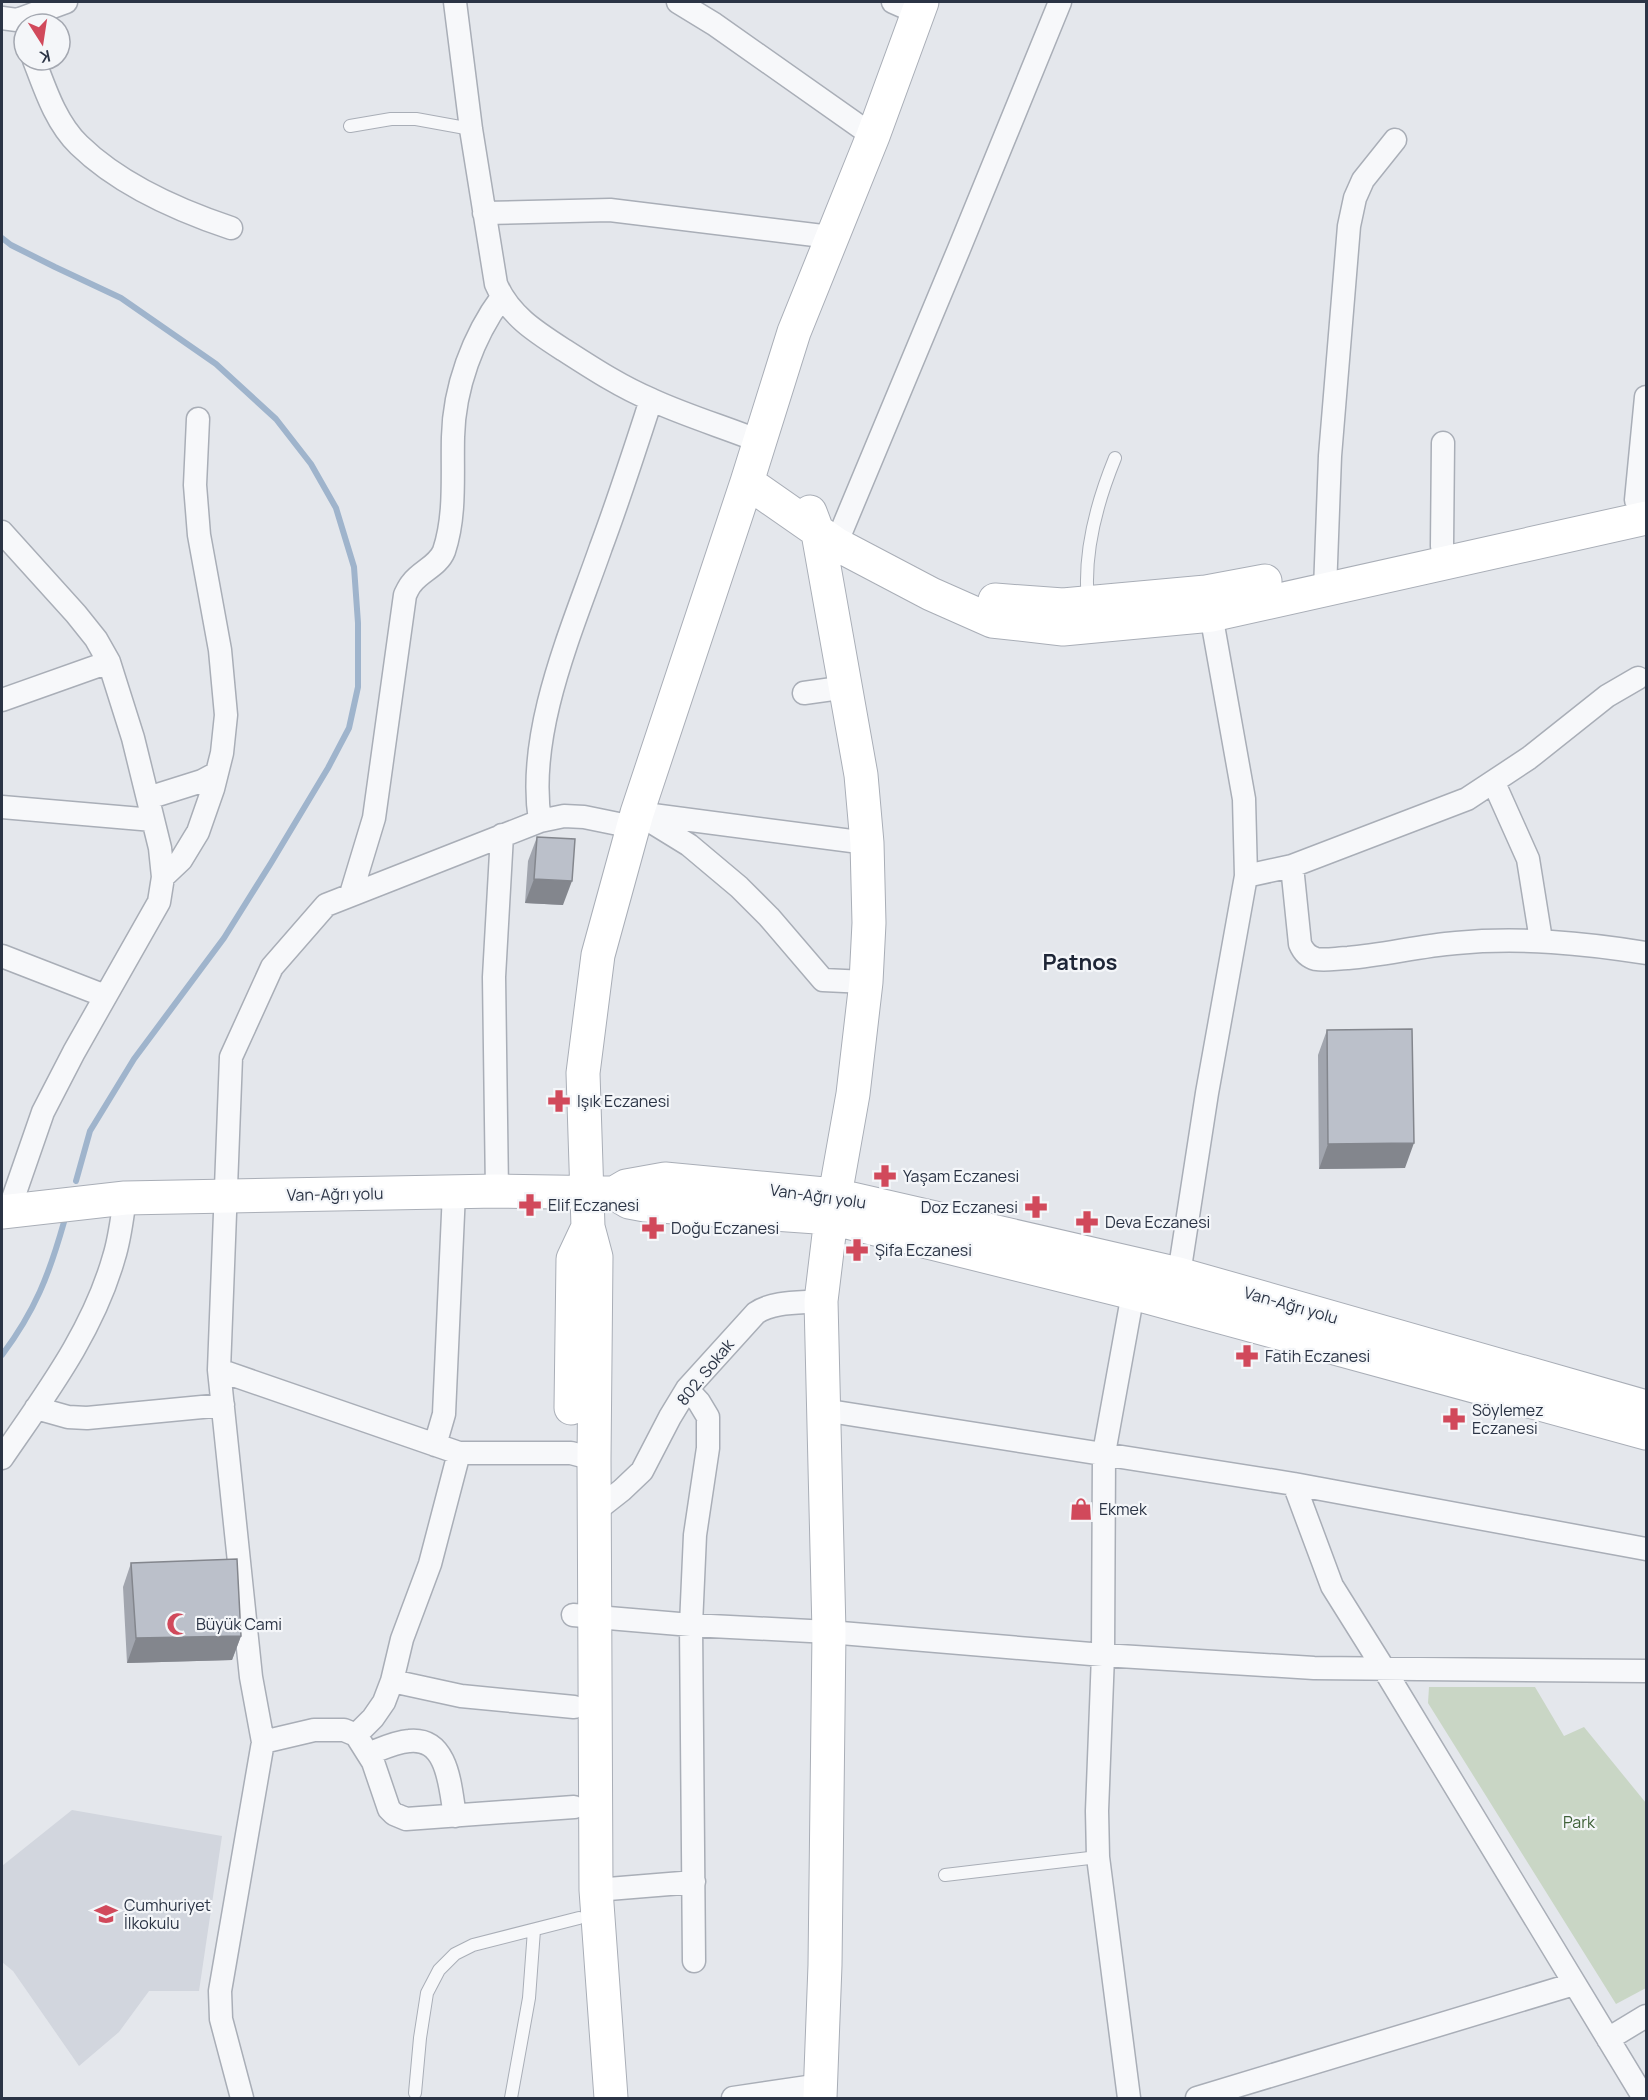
<svg xmlns="http://www.w3.org/2000/svg" width="1648" height="2100" font-family="Manrope,sans-serif">
<rect width="100%" height="100%" fill="#e4e7ec"/>
<path fill="#d2d6de" d="M 72,1810 L 222,1836 L 199,1991 L 149,1991 L 119,2032 L 79,2066 L 13,1971 L 2,1962 L 2,1866 Z"/>
<path fill="#c9d6c5" d="M 1429,1687 L 1535,1687 L 1564,1736 L 1584,1727 L 1646,1803 L 1646,1988 L 1616,2004 L 1428,1703 Z"/>
<g fill="none" stroke-linecap="round" stroke-linejoin="round">
<path stroke="#9fb4cc" stroke-width="6" d="M 2,238 L 11,245 L 55,267 L 121,298 L 216,364 L 276,419 L 311,464 L 336,508 L 354,567 L 358,623 L 358,687 L 349,728 L 328,768 L 271,863 L 224,938 L 134,1059 L 90,1131 L 76,1181
M 2,1355 C 35,1311 49,1275 64,1222"/>
<g stroke="#a9aeb7" stroke-width="14">
<path id="lane" d="M 350,126 L 391,119 L 416,119 L 471,129
M 1088,602 C 1083,554 1097,502 1115,458
M 945,1875 L 1098,1857
M 415,2093 L 420,2038 L 427,1993 L 439,1970 L 455,1954 L 473,1945 L 579,1918
M 511,2098 L 529,1998 L 534,1930"/>
</g>
<g stroke="#a9aeb7" stroke-width="25">
<path id="street" d="M 455,2 L 471,129 L 496,284 C 509,315 536,332 564,350 C 592,368 621,387 652,400 C 687,416 724,427 759,441
M 678,2 L 714,24 L 873,136
M 893,2 L 918,13
M 2,18 L 17,20 L 66,2
M 34,60 C 45,89 56,123 79,145 C 120,185 177,210 231,228
M 484,213 L 610,210 L 831,237
M 1636,500 L 1646,397
M 2,532 L 76,614 L 96,639 L 109,662 L 133,738 L 160,848 L 163,877 L 159,902 L 74,1052 L 43,1112 L 9,1210
M 836,544 L 959,249 L 1060,2
M 1442,546 L 1443,443
M 1325,590 L 1330,456 L 1349,226 L 1355,198 L 1363,180 L 1395,140
M 804,693 L 847,687
M 2,700 L 109,662
M 1494,783 L 1528,859 L 1541,940
M 148,798 L 202,781 L 217,773
M 2,807 L 153,820
M 637,813 L 689,845 L 739,887 L 769,917 L 823,980 L 866,982
M 645,814 L 867,843
M 540,821 C 526,732 572,630 601,547 C 619,499 635,449 651,400
M 1292,866 L 1300,944 C 1303,951 1308,957 1316,959 C 1326,961 1338,958 1348,958 C 1384,955 1419,946 1456,943 C 1521,937 1583,943 1646,953
M 1246,876 L 1292,866 L 1467,799 L 1529,758 L 1607,696 L 1638,678
M 163,877 L 181,860 L 198,832 L 213,789 L 222,753 L 226,715 L 220,650 L 199,535 L 195,485 L 198,419
M 351,894 L 374,818 L 405,595 C 407,591 409,586 412,583 C 421,571 438,566 444,551 C 456,515 452,475 453,437 C 454,388 473,336 502,297
M 2,956 L 105,996
M 497,1191 L 494,977 L 502,835
M 1177,1287 L 1207,1093 L 1246,876 L 1244,799 L 1209,603
M 219,1370 L 459,1453 L 571,1453 L 594,1459
M 687,1389 L 699,1402 L 708,1417 L 708,1448 L 695,1535 L 691,1625 L 694,1961
M 36,1408 L 68,1417 L 87,1418 L 223,1405
M 823,1410 L 1294,1484 L 1646,1549
M 435,1445 L 444,1414 L 454,1192
M 2,1458 C 45,1395 93,1332 114,1257 C 120,1238 122,1218 125,1198
M 1294,1484 L 1332,1586 L 1384,1669 L 1644,2098
M 594,1512 L 622,1490 L 642,1471 L 670,1417 L 687,1389 L 756,1313 C 773,1301 801,1303 821,1301
M 573,1615 L 691,1625 L 829,1632 L 1103,1655 L 1314,1668 L 1646,1671
M 392,1681 L 461,1696 L 574,1707
M 356,1735 L 373,1718 L 384,1702 L 392,1681 L 402,1639 L 430,1564 L 459,1453
M 263,1742 L 314,1730 L 344,1730 L 356,1735 L 373,1762 L 389,1809 L 394,1814 L 406,1819 L 574,1807
M 368,1754 C 381,1749 395,1742 409,1741 C 449,1737 450,1788 455,1816
M 596,1890 L 694,1882
M 1608,2039 L 1646,2016
M 242,2098 L 221,2019 L 220,1991 L 263,1742 L 251,1677 L 219,1370 L 231,1057 L 272,967 L 326,905 L 540,821 L 564,816 L 584,817 L 633,827
M 733,2098 L 821,2085
M 1129,2098 L 1098,1857 L 1097,1811 L 1103,1655 L 1104,1453 L 1133,1293
M 1197,2098 L 1574,1984"/>
</g>
<g stroke="#a9aeb7" stroke-width="35">
<path id="secondary" d="M 747,482 L 836,544 L 931,594 L 992,621 L 1063,629 L 1212,615 L 1646,518
M 810,512 L 818,533 L 861,775 L 867,843 L 869,923 L 866,982 L 853,1094 L 831,1218 L 821,1301 L 829,1632 L 825,1965 L 820,2098
M 995,600 L 1063,605 L 1206,592 L 1265,581
M 614,1193 L 629,1202 L 645,1205 L 831,1218 L 1133,1293 L 1646,1433
M 2,1212 L 125,1198 L 497,1191 L 614,1193 L 626,1186 L 665,1179 L 835,1195 L 1179,1274 L 1646,1407
M 571,1408 L 573,1259 L 588,1227
M 611,2098 L 596,1890 L 594,1459 L 596,1257 L 588,1227 L 583,1073 L 598,955 L 637,813 L 747,482 L 794,332 L 873,136 L 922,2"/>
</g>
<use href="#lane" stroke="#f7f8fa" stroke-width="12"/>
<use href="#street" stroke="#f7f8fa" stroke-width="22"/>
<use href="#secondary" stroke="#fff" stroke-width="33"/>
</g>
<path fill="#a1a5ae" d="M 537,837 L 563,905 L 525,903 L 528,861 Z
M 1327,1030 L 1405,1168 L 1319,1169 L 1318,1055 Z
M 131,1563 L 241,1636 L 232,1660 L 127,1663 L 123,1587 Z"/>
<path fill="#83868d" d="M 534,879 L 572,881 L 563,905 L 525,903 Z
M 1414,1143 L 1405,1168 L 1319,1169 L 1328,1144 Z
M 241,1636 L 232,1660 L 127,1663 L 136,1638 Z"/>
<path fill="#bbc0ca" stroke="#83868d" stroke-width="1.5" d="M 537,837 L 575,839 L 572,881 L 534,879 Z
M 1412,1029 L 1414,1143 L 1328,1144 L 1327,1030 Z
M 237,1559 L 241,1636 L 136,1638 L 131,1563 Z"/>
<defs>
<g id="pharmacy-bare" transform="scale(1.8)"><path d="M-2-6h4v4h4v4h-4v4h-4v-4h-4v-4h4Z" fill="#d1495b" stroke="#f4f6f9" stroke-width="2.5" paint-order="stroke"/></g>
<g id="shop-bare" transform="scale(1.8)"><path d="M-5-2.5h2.3a2.7 3.5 0 0 1 5.4 0H5L5.5 6h-11ZM-1.5-2.5h3a1.5 2.3 0 0 0-3 0Z" fill="#d1495b" stroke="#f4f6f9" stroke-width="2.5" paint-order="stroke"/></g>
<g id="mosque-bare" transform="scale(1.8)"><path d="M3.5-4.9A6 6 0 1 0 3.5 4.9A5 5 0 1 1 3.5-4.9Z" fill="#d1495b" stroke="#f4f6f9" stroke-width="2.5" paint-order="stroke"/></g>
<g id="school-bare" transform="scale(1.8)"><path d="M0-5L7-2L0 1L-7-2ZM-4 1L0 2.5L4 1V4Q0 6-4 4Z" fill="#d1495b" stroke="#f4f6f9" stroke-width="2.5" paint-order="stroke"/></g>
</defs>
<g fill-rule="evenodd">
<use href="#pharmacy-bare" x="559" y="1101"/>
<use href="#pharmacy-bare" x="885" y="1176"/>
<use href="#pharmacy-bare" x="530" y="1205"/>
<use href="#pharmacy-bare" x="1036" y="1207"/>
<use href="#pharmacy-bare" x="1087" y="1222"/>
<use href="#pharmacy-bare" x="653" y="1228"/>
<use href="#pharmacy-bare" x="857" y="1250"/>
<use href="#pharmacy-bare" x="1247" y="1356"/>
<use href="#pharmacy-bare" x="1454" y="1419"/>
<use href="#shop-bare" x="1081" y="1509"/>
<use href="#mosque-bare" x="178" y="1624"/>
<use href="#school-bare" x="106" y="1914"/>
</g>
<g text-anchor="middle" dominant-baseline="central" stroke-width="4.5" stroke-linejoin="round" paint-order="stroke">
<g font-size="16" fill="#2b3445" stroke="#f4f6f9" text-anchor="start">
<text x="577" y="1101">Işık Eczanesi</text>
<text x="903" y="1176">Yaşam Eczanesi</text>
<text x="548" y="1205">Elif Eczanesi</text>
<text x="1018" y="1207" text-anchor="end">Doz Eczanesi</text>
<text x="1105" y="1222">Deva Eczanesi</text>
<text x="671" y="1228">Doğu Eczanesi</text>
<text x="875" y="1250">Şifa Eczanesi</text>
<text x="1265" y="1356">Fatih Eczanesi</text>
<text x="1472" y="1410">Söylemez<tspan x="1472" dy="18">Eczanesi</tspan></text>
<text x="1099" y="1509">Ekmek</text>
<text x="196" y="1624">Büyük Cami</text>
<text x="124" y="1905">Cumhuriyet<tspan x="124" dy="18">İlkokulu</tspan></text>
</g>
<g font-size="16" fill="#2b3445" stroke="#f4f6f9">
<text transform="translate(335 1194) rotate(-1)">Van-Ağrı yolu</text>
<text transform="translate(818 1196) rotate(8)">Van-Ağrı yolu</text>
<text transform="translate(1291 1305) rotate(16)">Van-Ağrı yolu</text>
<text transform="translate(705 1372) rotate(-51)">802. Sokak</text>
</g>
<g font-size="16" fill="#3f6138" stroke="#f4f6f9">
<text x="1579" y="1822">Park</text>
</g>
<g font-size="22" font-weight="bold" fill="#1d2536" stroke="#f4f6f9">
<text x="1080" y="962">Patnos</text>
</g>
</g>
<rect width="1648" height="2100" fill="none" stroke="#2b3445" stroke-width="6"/>
<g transform="translate(42 42) rotate(168)"><circle r="28" fill="#f4f6f9" stroke="#a4a8b1" stroke-width="1.5"/>
<path d="M0-4.5L10 22L0 15L-10 22Z" fill="#d1495b"/>
<text y="-9" font-size="16" font-weight="bold" text-anchor="middle" fill="#2b3445">K</text>
</g>
</svg>
